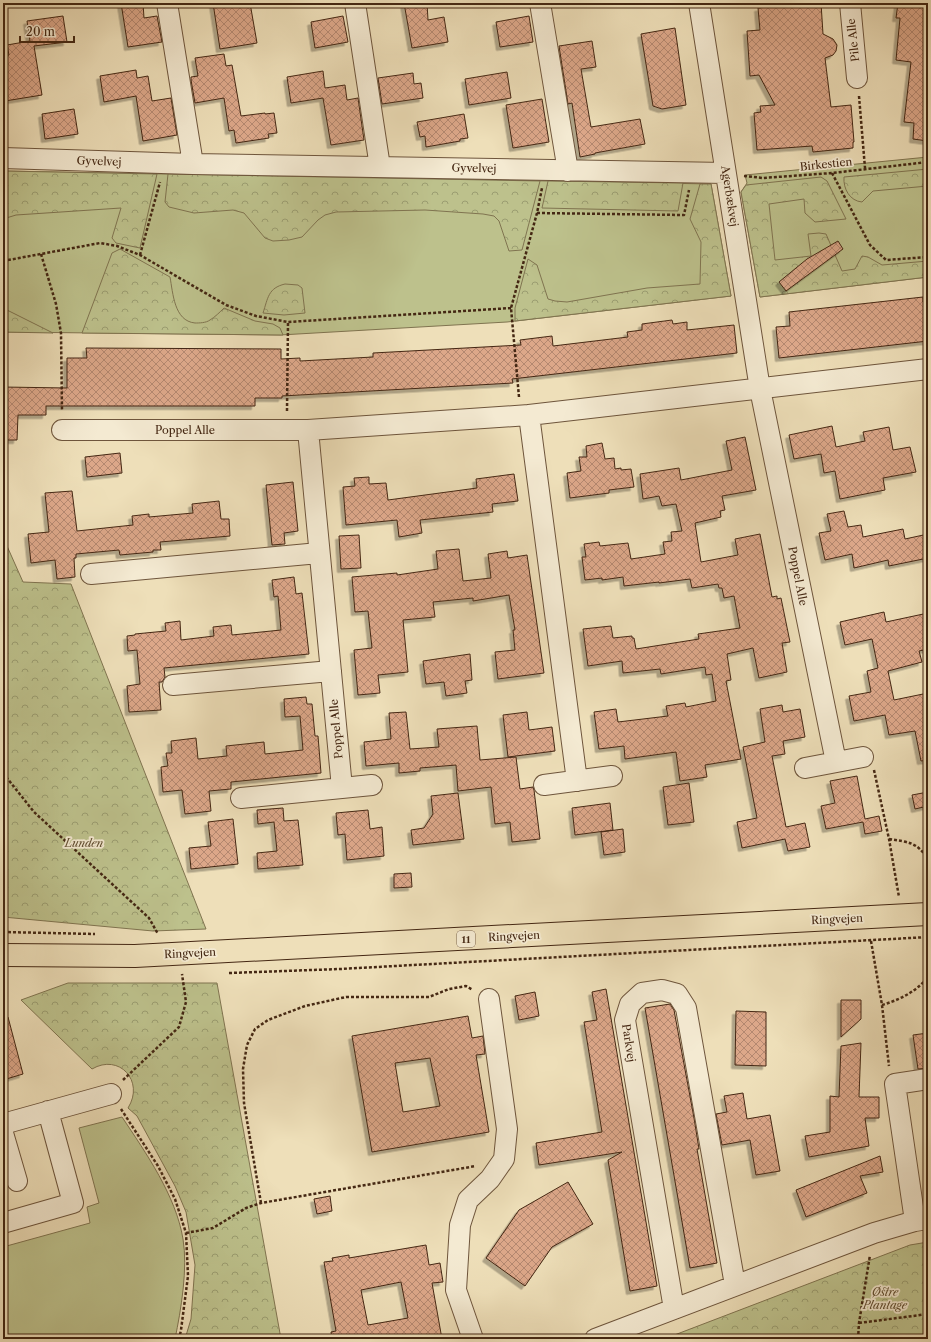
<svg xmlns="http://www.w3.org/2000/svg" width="931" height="1342" font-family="'Libre Caslon Text',serif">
<defs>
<pattern id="forest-crowns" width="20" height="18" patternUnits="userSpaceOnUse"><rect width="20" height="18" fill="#bdc18c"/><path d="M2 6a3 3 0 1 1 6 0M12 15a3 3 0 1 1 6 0" fill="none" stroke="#9b9d71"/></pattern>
<pattern id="building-cross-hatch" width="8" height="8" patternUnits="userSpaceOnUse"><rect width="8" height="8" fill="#dca789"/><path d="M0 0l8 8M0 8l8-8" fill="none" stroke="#b4886f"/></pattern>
<filter id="shadow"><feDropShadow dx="-3.5" dy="3.5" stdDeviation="0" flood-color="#0004"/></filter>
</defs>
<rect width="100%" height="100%" fill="#eedfb9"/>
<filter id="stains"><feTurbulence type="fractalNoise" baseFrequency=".005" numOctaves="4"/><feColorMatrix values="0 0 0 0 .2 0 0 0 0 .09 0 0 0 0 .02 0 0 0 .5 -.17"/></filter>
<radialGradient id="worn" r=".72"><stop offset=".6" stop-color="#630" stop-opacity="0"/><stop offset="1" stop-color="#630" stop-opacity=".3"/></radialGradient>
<path fill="#bdc18c" stroke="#807450" d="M 928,157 L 928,277 L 760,297 L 741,192 L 747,183 L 745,175 Z
M 3,171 L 711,184 L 731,296 L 507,322 L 280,335 L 3,332 Z
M 122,1117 C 146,1153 176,1196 183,1239 C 188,1268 181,1310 175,1339 L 3,1339 L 3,1247 L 90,1223 L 87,1207 L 99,1203 L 79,1128 Z"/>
<path fill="url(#forest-crowns)" stroke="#807450" d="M 928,169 L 928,186 L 873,191 L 862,202 C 850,201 843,189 844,177 Z
M 3,171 L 157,174 L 140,248 L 116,243 L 112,238 L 121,208 L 16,215 L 3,219 Z
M 168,174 L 540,181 L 522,250 L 509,251 L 499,221 L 494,216 L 483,214 L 425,210 L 336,212 L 325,215 L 318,220 L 302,237 L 289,240 L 273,241 L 265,238 L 244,213 L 233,210 L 194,213 L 169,207 L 165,202 Z
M 821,177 L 827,181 L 846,219 L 815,222 L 805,213 L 804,199 L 769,204 L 775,260 L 811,256 L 808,234 L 819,233 L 826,234 L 842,271 L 855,269 L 862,256 L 868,257 L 882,265 L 928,261 L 928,277 L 760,297 L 741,192 L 746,185 Z
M 548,181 L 683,183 L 678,211 L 542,208 Z
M 700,184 L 711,184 L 731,296 L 515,321 L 515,308 L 528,259 L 537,265 L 548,299 L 555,301 L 567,302 L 647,288 L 700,284 L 701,242 L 690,219 Z
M 120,249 L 170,277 C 173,293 174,321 195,323 C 199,323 206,323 210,320 C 215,317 220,312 224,308 L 255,321 L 273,324 L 280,328 L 283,335 L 82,333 L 112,253 Z
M 285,284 L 298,285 L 302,288 L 305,313 L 284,315 L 263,313 C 268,298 268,288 285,284 Z
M 3,308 L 53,333 L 3,332 Z
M 3,537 L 23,582 L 71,584 L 206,929 L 153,931 L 3,917 Z
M 68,983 L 217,983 L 281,1339 L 185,1339 L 191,1319 L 195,1265 L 186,1212 L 175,1186 L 137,1116 L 128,1108 C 145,1081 119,1053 92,1069 L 21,1000 Z
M 928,1242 L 928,1339 L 664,1339 L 910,1245 Z"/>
<path fill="url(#building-cross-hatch)" stroke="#442713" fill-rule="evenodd" filter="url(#shadow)" d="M 121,3 L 143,3 L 144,18 L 157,16 L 162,42 L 128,47 Z
M 213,3 L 250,3 L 257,43 L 220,49 Z
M 404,3 L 427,3 L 428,20 L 444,17 L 448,42 L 412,48 Z
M 810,3 L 821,3 L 823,34 L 833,39 L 837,45 L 836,51 L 833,55 L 825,58 L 831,107 L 851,105 L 854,142 L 853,142 L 853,148 L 813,152 L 812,146 L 757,150 L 754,113 L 761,112 L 760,106 L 775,105 L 759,75 L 750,76 L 747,31 L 760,30 L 758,8 Z
M 898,3 L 928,3 L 928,141 L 913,139 L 914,123 L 904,122 L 911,62 L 896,60 L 900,18 L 896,18 Z
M 63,16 L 67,42 L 34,46 L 42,95 L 5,101 L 3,87 L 3,74 L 7,74 L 3,57 L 9,55 L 7,45 L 30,41 L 27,21 Z
M 343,16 L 348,42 L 315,48 L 311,22 Z
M 529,16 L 533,42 L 500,47 L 496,22 Z
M 675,28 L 686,105 L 662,109 L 653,106 L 641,34 Z
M 592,41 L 596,67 L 581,69 L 591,127 L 640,119 L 645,144 L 595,153 L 595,154 L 580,157 L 572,103 L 568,104 L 559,46 Z
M 224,54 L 226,66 L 232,65 L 241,116 L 265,113 L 265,114 L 274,113 L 277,133 L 268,134 L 269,138 L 236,143 L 234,130 L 229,131 L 224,98 L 195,103 L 191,80 L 191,77 L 198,76 L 195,58 Z
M 136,70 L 137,78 L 148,76 L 152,101 L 171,98 L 177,135 L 143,141 L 136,96 L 104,102 L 100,76 Z
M 323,71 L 325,88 L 345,85 L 347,100 L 358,98 L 364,140 L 331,145 L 323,98 L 291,103 L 287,77 Z
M 507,72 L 511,98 L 469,105 L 465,79 Z
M 413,73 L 414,84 L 421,83 L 423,98 L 382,104 L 378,78 Z
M 542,99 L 549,142 L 513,148 L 506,105 Z
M 74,109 L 78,134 L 45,139 L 42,114 Z
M 464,114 L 468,138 L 460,139 L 460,141 L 426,147 L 425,136 L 420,137 L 417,122 Z
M 838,241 L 843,249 L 786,291 L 779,282 L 807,259 Z
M 923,297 L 923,302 L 928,302 L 928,341 L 779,358 L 776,327 L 790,326 L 789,312 Z
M 672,320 L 673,324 L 687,322 L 687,330 L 734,325 L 737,353 L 512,379 L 513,383 L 282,396 L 282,398 L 255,398 L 255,406 L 46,406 L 46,415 L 18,415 L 17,440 L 3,440 L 3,387 L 67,388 L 67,358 L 87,358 L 86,348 L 281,349 L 281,359 L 300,358 L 300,361 L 373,357 L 373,353 L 521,345 L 520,340 L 552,336 L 553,346 L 628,337 L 627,332 L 642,330 L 642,324 Z
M 832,426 L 836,447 L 865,441 L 863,432 L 889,427 L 893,450 L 910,447 L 916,472 L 883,478 L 885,490 L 840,499 L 835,471 L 824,473 L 821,454 L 794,459 L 789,435 Z
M 745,437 L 756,490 L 722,496 L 725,510 L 720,511 L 721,517 L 695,523 L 701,562 L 738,555 L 735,539 L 760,534 L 772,597 L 777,596 L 777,599 L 781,598 L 790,642 L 782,643 L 787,672 L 759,678 L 753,648 L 727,654 L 731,680 L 726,681 L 741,759 L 705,765 L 707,777 L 680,781 L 676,752 L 625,759 L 624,746 L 599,749 L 594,712 L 616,709 L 618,722 L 668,716 L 666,706 L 685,703 L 686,707 L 716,701 L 712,674 L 706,675 L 705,667 L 661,674 L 660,669 L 623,673 L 622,661 L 588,666 L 583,629 L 611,626 L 613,638 L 632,636 L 632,638 L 634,638 L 636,649 L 699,639 L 698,634 L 740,628 L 734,596 L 724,598 L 722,588 L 719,588 L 718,584 L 692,588 L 690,579 L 659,583 L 659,582 L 624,586 L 623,577 L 602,580 L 602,578 L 585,580 L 582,557 L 586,557 L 584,544 L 599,542 L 600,546 L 628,543 L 631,559 L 665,554 L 663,542 L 672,541 L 671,532 L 682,531 L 676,504 L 662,506 L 659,496 L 643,499 L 640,474 L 679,468 L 681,480 L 732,470 L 726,441 Z
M 602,443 L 605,459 L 614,458 L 615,469 L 621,468 L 621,470 L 631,469 L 634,487 L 609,490 L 609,493 L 570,498 L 567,473 L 581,471 L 579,457 L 587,457 L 586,446 Z
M 120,453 L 122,473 L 87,477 L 85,457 Z
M 514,474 L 518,501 L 492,504 L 493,512 L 420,520 L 422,533 L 399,537 L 397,520 L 346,525 L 343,487 L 355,486 L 354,478 L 369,477 L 369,484 L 386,483 L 388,500 L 477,488 L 476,479 Z
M 293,482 L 298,531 L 284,533 L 285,544 L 272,545 L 266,485 Z
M 72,491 L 77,531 L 133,525 L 132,516 L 149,514 L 149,517 L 193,513 L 192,504 L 219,501 L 221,519 L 229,519 L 230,536 L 160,542 L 161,550 L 153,550 L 153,552 L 120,555 L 119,550 L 76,554 L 76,558 L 74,558 L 75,577 L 57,579 L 55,560 L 31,563 L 28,534 L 49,532 L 45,493 Z
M 844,511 L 848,527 L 861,525 L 863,537 L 903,529 L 905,539 L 928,534 L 928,558 L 889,566 L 888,560 L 854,568 L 852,554 L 825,560 L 819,533 L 831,531 L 827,514 Z
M 359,535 L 361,568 L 341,569 L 339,536 Z
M 459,549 L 463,581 L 491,578 L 488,554 L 507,551 L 508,558 L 527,555 L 544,673 L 498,679 L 495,652 L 515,650 L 513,630 L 515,630 L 509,595 L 473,601 L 473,598 L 433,602 L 435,617 L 403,620 L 408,672 L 378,675 L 380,693 L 358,695 L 354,650 L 372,648 L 368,611 L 355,612 L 352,577 L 397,573 L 397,575 L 438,569 L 436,551 Z
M 294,577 L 296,594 L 302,593 L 309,654 L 164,668 L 165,677 L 162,682 L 159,682 L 161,710 L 129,712 L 127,686 L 140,684 L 137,650 L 128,651 L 127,636 L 135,635 L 135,634 L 166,631 L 165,623 L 180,621 L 181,640 L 214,636 L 213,627 L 231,625 L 232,635 L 281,630 L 278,596 L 274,597 L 272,580 Z
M 884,612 L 886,622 L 928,613 L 928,649 L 919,651 L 922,662 L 888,671 L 894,700 L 928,693 L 928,760 L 921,761 L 915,731 L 889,735 L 885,715 L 854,721 L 849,696 L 871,692 L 867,671 L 878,668 L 872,639 L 845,645 L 840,622 Z
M 470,654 L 472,680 L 465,681 L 467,693 L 446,696 L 444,682 L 426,684 L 423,661 Z
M 306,697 L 307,704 L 312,704 L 315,736 L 318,736 L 321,773 L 231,782 L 231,789 L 209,791 L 211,811 L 185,814 L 182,790 L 163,792 L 161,767 L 168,766 L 166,753 L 172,753 L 171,741 L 196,738 L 198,759 L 227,756 L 226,746 L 264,742 L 265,754 L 303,750 L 300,716 L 285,717 L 284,699 Z
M 782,705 L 783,712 L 800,709 L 805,737 L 783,741 L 785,754 L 772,756 L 786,827 L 805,823 L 810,847 L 788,851 L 785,839 L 742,848 L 737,822 L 757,818 L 743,747 L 765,742 L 760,709 Z
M 406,712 L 410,749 L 439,747 L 437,729 L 477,726 L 480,760 L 516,757 L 520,789 L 533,787 L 534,790 L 540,839 L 512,842 L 510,822 L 495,824 L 491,787 L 458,791 L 456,765 L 420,768 L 420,771 L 399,773 L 399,763 L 366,766 L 364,742 L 391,739 L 389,713 Z
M 527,712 L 529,730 L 552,727 L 555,751 L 508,757 L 503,715 Z
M 857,776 L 865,819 L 879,816 L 882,831 L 865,834 L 863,822 L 826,829 L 821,806 L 835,803 L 830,781 Z
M 689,783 L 694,822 L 668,825 L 663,787 Z
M 928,792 L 928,806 L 915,809 L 912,795 Z
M 458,793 L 464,839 L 413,845 L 411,830 L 424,828 L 433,814 L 431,796 Z
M 610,803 L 613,830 L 575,835 L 572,808 Z
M 283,808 L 284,821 L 298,820 L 303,865 L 258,869 L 257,853 L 277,851 L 274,822 L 258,824 L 257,810 Z
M 368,810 L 370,829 L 382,827 L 384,856 L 347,860 L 345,834 L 338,835 L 336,813 Z
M 233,819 L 238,864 L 191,869 L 189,848 L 211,846 L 208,822 Z
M 623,829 L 625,852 L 604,855 L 601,832 Z
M 411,873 L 412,887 L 394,888 L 394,874 Z
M 606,989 L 657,1286 L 630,1291 L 608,1160 L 622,1152 L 539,1165 L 536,1143 L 602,1132 L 584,1022 L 597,1020 L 592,992 Z
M 535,992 L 539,1016 L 519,1020 L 515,996 Z
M 841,1000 L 861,1000 L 861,1019 L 841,1037 Z
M 670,1004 L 674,1010 L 694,1118 L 699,1149 L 697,1149 L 717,1263 L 690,1268 L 645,1008 Z
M 736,1011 L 766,1012 L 766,1066 L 735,1065 Z
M 468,1016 L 472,1038 L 483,1036 L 485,1054 L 476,1055 L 489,1132 L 372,1152 L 352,1036 ZM 430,1058 L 440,1106 L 403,1112 L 395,1063 Z
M 3,1017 L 8,1017 L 23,1074 L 3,1080 Z
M 928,1033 L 928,1068 L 918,1069 L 913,1035 Z
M 861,1043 L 859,1097 L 879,1097 L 879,1118 L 865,1118 L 869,1146 L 809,1157 L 805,1136 L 830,1132 L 830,1096 L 839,1097 L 841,1046 Z
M 743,1093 L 747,1119 L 770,1115 L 780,1171 L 756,1175 L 750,1140 L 722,1145 L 716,1114 L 727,1112 L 724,1096 Z
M 880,1156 L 883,1172 L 860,1176 L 867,1193 L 806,1217 L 796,1190 Z
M 568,1182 L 593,1224 L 552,1247 L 525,1286 L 486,1258 L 519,1210 Z
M 330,1196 L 332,1211 L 317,1214 L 314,1199 Z
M 426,1245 L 429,1265 L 440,1263 L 443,1282 L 432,1283 L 442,1339 L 332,1339 L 331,1332 L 336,1331 L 324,1262 L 333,1261 L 332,1258 L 349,1255 L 349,1258 ZM 401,1282 L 408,1318 L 368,1325 L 361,1290 Z"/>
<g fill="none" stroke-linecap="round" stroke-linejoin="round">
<g stroke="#6e553c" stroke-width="22">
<path id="minor" d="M 167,3 L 193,164
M 355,3 L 380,167
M 540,3 L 568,171
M 699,3 L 760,389 L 836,762
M 850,3 L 857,78
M 3,158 L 193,164 L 726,173
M 529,415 L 577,781
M 62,430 L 308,430 L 529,415 L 928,369
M 308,430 L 342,788
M 91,574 L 319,553
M 173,685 L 331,671
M 805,768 L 863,757
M 544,785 L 612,776
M 241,798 L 372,785
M 3,1124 L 111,1094
M 3,1133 L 17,1181
M 915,1221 L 895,1084 L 928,1079
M 3,1223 L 73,1203 L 48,1111
M 674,1309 L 625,1020 L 630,1004 L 642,993 L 662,990 L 677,994 L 686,1008 L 735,1285
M 473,1339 L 456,1290 L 460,1225 L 468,1200 L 490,1179 L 504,1159 L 507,1129 L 489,999
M 595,1339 L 874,1233 L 915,1221 L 928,1219"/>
</g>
<g stroke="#442713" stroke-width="24">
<path id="major" d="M 3,955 L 135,956 L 928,914"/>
</g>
<path stroke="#442713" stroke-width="2.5" stroke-dasharray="3 2" stroke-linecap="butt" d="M 859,96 L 865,168
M 832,173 L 870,245 L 886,260 L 928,257
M 744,176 L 763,178 L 832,173 L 928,162
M 537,213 L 684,215 L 689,190
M 41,254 L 56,304 L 61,333 L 62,411
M 140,255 L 160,182
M 3,261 L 100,243 L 117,246 L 140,255 L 226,305 L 256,316 L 288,322 L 511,308
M 519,397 L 511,308 L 537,213 L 542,188
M 287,411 L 288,322
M 874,770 L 889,839 L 899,897
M 3,773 L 34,812 L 149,918 L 158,934
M 889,839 C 908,842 918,842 928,860
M 3,932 L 95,934
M 871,941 L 882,1005 L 889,1066
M 229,973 L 340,969 L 928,937
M 882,1005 C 899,1000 916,992 928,977
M 123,1080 L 179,1027 L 186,1002 L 182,974
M 121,1109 L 158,1166 L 175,1199 L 186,1233 L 188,1276 L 181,1330 L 179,1339
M 261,1203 L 244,1103 L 243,1069 L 247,1045 L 255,1029 L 268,1020 L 305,1006 L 346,997 L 429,997 L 449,989 L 466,986 L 473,990
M 186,1233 L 213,1228 L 246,1208 L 261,1203 L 476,1166
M 859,1323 L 928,1314
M 858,1339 L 859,1323 L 870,1255"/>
<use href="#minor" stroke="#f4ead2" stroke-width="20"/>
<use href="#major" stroke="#eedfb9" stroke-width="22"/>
</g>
<g text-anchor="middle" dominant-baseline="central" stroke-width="3.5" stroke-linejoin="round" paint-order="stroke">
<rect fill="#f4ead2" stroke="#79624c" stroke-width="1" x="457" y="931" width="18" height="16" rx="3"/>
<g font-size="10" font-weight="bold" fill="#442713">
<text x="466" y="939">11</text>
</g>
<g font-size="11" fill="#442713" stroke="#f4ead2">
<text transform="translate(853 40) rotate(-96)">Pile Alle</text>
<text transform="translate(99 161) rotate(2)">Gyvelvej</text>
<text transform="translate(826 164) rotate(-6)">Birkestien</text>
<text transform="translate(474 168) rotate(1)">Gyvelvej</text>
<text transform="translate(730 196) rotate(81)">Agerbækvej</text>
<text x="185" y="430">Poppel Alle</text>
<text transform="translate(798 576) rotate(79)">Poppel Alle</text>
<text transform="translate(336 729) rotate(-95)">Poppel Alle</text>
<text transform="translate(837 919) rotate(-3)">Ringvejen</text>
<text transform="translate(514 936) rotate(-3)">Ringvejen</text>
<text transform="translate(190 953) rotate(-3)">Ringvejen</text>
<text transform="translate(629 1043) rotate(81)">Parkvej</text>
</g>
<g font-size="11" font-style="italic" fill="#624e31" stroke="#f4ead2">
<text x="84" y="843">Lunden</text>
<text x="885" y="1292">Østre<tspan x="885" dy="13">Plantage</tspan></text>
</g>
</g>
<rect width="931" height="1342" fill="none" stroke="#eedfb9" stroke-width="16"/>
<rect x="4" y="4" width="923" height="1334" fill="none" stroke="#442713" stroke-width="2"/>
<rect x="8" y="8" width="915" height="1326" fill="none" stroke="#442713"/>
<path d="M20 36v6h54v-6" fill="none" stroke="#442713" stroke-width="2"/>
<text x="26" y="36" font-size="12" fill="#442713" stroke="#f4ead2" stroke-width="3" paint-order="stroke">20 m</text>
<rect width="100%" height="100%" filter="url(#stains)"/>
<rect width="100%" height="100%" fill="url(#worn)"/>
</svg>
